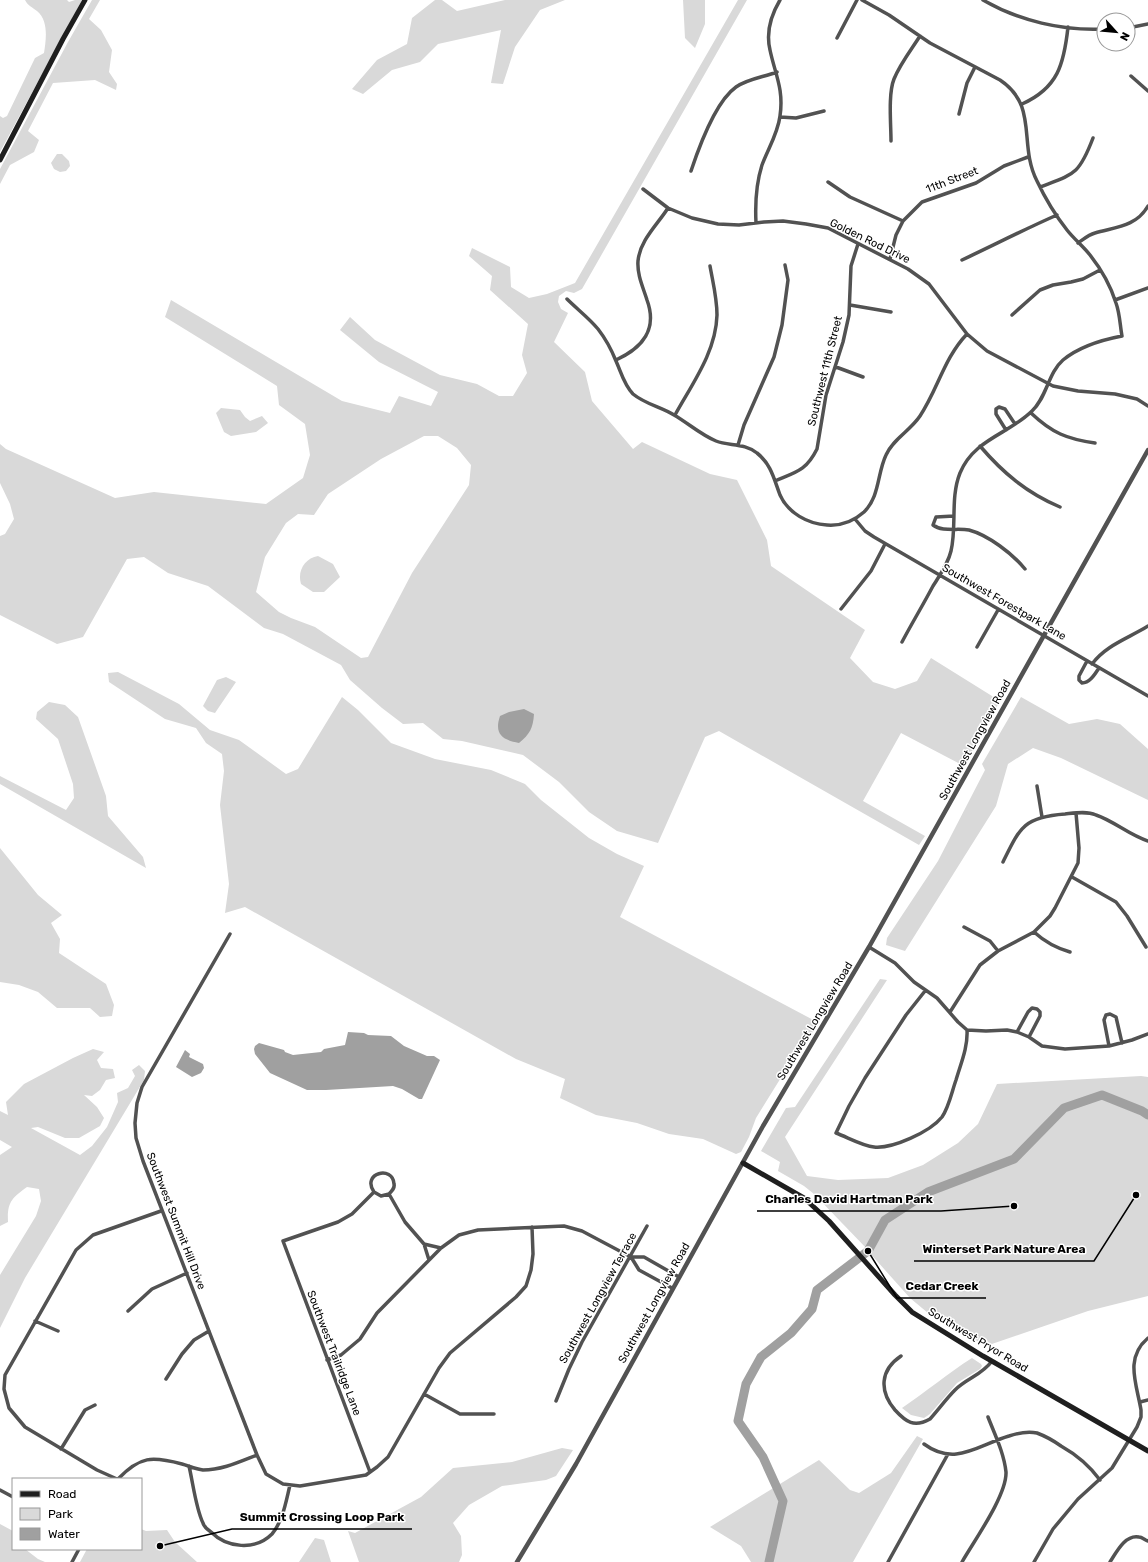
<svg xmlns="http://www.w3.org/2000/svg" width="1148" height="1562" font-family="Rubik,sans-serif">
<rect width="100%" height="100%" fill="#fff"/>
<path fill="#d9d9d9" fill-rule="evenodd" d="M 25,0 L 67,0 L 69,2 L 75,0 L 82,0 L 0,152 L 0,116 L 3,118 L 7,116 L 35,58 L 44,53 C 46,40 49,21 37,11 C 32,7 28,6 25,0 Z
M 92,0 L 100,0 L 89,19 L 101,30 L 112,50 L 109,72 L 117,84 L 116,90 L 95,80 L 53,83 L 28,131 L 39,140 L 34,152 L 10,165 L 0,184 L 0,169 L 68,42 Z
M 435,0 L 442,0 L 457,11 L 505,0 L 565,0 L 540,10 L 515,47 L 503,84 L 491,83 L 501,30 L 438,44 L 420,62 L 392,70 L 363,94 L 352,89 L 377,60 L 407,44 L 412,18 Z
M 683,0 L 705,0 L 705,24 L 695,48 L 685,38 Z
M 738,0 L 747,0 L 582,289 L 574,293 L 566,291 L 559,296 L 558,302 L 561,309 L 568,313 L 554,342 L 585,372 L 592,401 L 633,449 L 642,442 L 710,474 L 737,480 L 767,540 L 771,566 L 865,630 L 850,658 L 873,682 L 895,689 L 917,681 L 931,658 L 1000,701 L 964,766 L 901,733 L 863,801 L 925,836 L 919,845 L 719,731 L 705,737 L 658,843 L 617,831 L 589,812 L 559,782 L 523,755 L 462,741 L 443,739 L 423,723 L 403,724 L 382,708 L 350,680 L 341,665 L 283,634 L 264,628 L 208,586 L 168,573 L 144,557 L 127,559 L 83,637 L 57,644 L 0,615 L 0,536 L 5,534 L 14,519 L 10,504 L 0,483 L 0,444 L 6,449 L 115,498 L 154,492 L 266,504 L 303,478 L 310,455 L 305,424 L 279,405 L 277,386 L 165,317 L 171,300 L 342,401 L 390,413 L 399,396 L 431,406 L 438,392 L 379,362 L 340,330 L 350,317 L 375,340 L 440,375 L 477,384 L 499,396 L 513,396 L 527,373 L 522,355 L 528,324 L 490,290 L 492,276 L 469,256 L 472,248 L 510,267 L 511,287 L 529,298 L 547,294 L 575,283 ZM 424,436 L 438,436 L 457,448 L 471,465 L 469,485 L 412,573 L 368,657 L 361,658 L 315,627 L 291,618 L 279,612 L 256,592 L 265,557 L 286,523 L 298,514 L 314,515 L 328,494 L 381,459 Z
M 57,154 L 62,154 L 69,161 L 70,166 L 66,171 L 60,172 L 54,169 L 51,163 Z
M 221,408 L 240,410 L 245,417 L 250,421 L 262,416 L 268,423 L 256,432 L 231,436 L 224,432 L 216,413 Z
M 318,556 L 333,564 L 340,577 L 324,592 L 313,592 L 301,584 C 297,571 305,558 318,556 Z
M 118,672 L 179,704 L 210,730 L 239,740 L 286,774 L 298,769 L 342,697 L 358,710 L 391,743 L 435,759 L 491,770 L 525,784 L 541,800 L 589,838 L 617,854 L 644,866 L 620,917 L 819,1023 L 782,1076 L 756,1118 L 749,1137 L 741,1152 L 736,1154 L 703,1139 L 669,1134 L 637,1123 L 596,1115 L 560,1098 L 565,1079 L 516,1059 L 245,907 L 225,913 L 229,884 L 220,805 L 224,771 L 222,754 L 206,743 L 196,728 L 165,719 L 109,682 L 108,673 Z
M 226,677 L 236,682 L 215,713 L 208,711 L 203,706 L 217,680 Z
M 1021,697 L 1069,724 L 1097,719 L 1120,724 L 1148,749 L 1148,800 L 1061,758 L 1033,748 L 1008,764 L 996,806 L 905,951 L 886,945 L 887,938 L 938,861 L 985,770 L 982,764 Z
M 49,702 L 65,705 L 78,717 L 106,796 L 108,816 L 143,857 L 146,868 L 0,784 L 0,776 L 66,810 L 74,798 L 73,784 L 58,739 L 36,719 L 37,712 Z
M 0,848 L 38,895 L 62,915 L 51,923 L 60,939 L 59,953 L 106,984 L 114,1005 L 112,1016 L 100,1017 L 90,1008 L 57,1008 L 38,992 L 19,985 L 0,982 Z
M 880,979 L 887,980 L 785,1137 L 807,1176 L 838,1180 L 888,1178 L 923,1165 L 958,1143 L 978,1124 L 997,1084 L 1141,1076 L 1148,1077 L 1148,1113 L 1143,1109 L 1105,1094 L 1100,1094 L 1064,1106 L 1059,1108 L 1014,1155 L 966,1176 L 983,1173 L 1014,1159 L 1064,1108 L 1102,1095 L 1142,1111 L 1148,1115 L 1148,1296 L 1088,1311 L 986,1346 L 928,1313 L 910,1298 L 868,1251 L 868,1250 L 814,1194 L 804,1186 L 778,1171 L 780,1162 L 761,1151 L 786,1108 L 795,1107 Z
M 93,1049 L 104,1052 L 97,1060 L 101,1068 L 113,1069 L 115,1078 L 106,1080 L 100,1090 L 92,1096 L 84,1095 L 97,1107 L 104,1118 L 100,1126 L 79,1138 L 65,1138 L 38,1127 L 31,1128 L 80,1155 L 92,1146 L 107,1127 L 118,1102 L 117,1093 L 128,1088 L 135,1076 L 132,1070 L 139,1065 L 145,1071 L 144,1080 L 25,1278 L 0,1328 L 0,1275 L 36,1216 L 41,1201 L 39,1189 L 27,1187 C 12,1198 7,1202 8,1222 L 0,1226 L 0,1155 L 12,1147 L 0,1140 L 0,1111 L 8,1115 L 6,1102 L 24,1084 L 73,1058 Z
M 972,1358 L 981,1364 L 982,1366 L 980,1369 L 957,1383 L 930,1414 L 924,1418 L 911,1415 L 902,1408 C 926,1392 948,1373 972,1358 Z
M 917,1436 L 923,1439 L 853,1562 L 751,1562 L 741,1546 L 710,1527 L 819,1460 L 850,1490 L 859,1493 L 891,1473 Z
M 562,1448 L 573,1450 L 556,1476 L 546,1480 L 502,1486 L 469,1505 L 453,1523 L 461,1536 L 462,1555 L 459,1562 L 359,1562 L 348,1531 L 355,1533 L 421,1497 L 453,1468 L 512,1462 Z
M 0,1524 L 13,1531 L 13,1549 L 25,1549 L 38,1559 L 45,1562 L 0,1562 Z
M 141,1529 L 146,1531 L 167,1530 L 175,1542 L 197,1562 L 80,1562 L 87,1549 L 141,1549 Z
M 315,1538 L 324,1540 L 331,1562 L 299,1562 Z"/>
<path fill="#a0a0a0" d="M 524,709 L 534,714 C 533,728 530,734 519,743 C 502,740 494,734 500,716 L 509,712 Z
M 348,1032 L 364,1033 L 368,1035 L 391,1036 L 404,1046 L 427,1056 L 434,1056 L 440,1060 L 422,1099 L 419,1099 L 402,1089 L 393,1086 L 326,1090 L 307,1090 L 270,1073 L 255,1054 L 254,1049 L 255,1046 L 259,1043 L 284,1050 L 285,1052 L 293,1055 L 321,1052 L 324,1049 L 345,1045 Z
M 185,1050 L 190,1054 L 189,1057 L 203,1064 L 204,1068 L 201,1073 L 192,1077 L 176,1067 Z"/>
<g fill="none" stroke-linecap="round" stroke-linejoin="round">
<path stroke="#a0a0a0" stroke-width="9" d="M 769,1562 L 783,1501 L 763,1457 L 738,1421 L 746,1384 L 761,1357 L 791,1333 L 812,1309 L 817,1290 L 868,1251 L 885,1220 L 928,1192 L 1014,1159 L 1064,1108 L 1102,1095 L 1142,1111 L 1148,1115"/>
<path stroke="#525252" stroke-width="3.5" d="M 862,0 L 889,15 L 930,43 L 1000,80 C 1039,106 1018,144 1037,181 C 1045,198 1056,216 1067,230 C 1074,239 1083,246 1090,255 C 1101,269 1111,287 1116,303 C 1120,314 1120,326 1122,336 C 1101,340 1080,346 1063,360 C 1048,373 1047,397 1032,411 C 1009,434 974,439 960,473 C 950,498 957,526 951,551 C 948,564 940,575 933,586 C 923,605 912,623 902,642
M 983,0 C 1019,21 1063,31 1104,29
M 1128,28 L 1148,24
M 837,38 L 857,0
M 1131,76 L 1148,91
M 1022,104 C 1058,88 1064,64 1068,27
M 959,114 L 967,83 L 975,67
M 780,117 L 796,118 L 824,111
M 891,141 C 891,124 888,94 894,79 C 900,64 911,50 920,36
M 691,171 C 699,147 715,102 736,87 C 747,79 764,77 777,72
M 828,182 L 850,197 L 903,221
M 1040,187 C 1074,174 1079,175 1093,138
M 643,189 L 668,208 L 692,218 L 718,224 L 739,225 L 764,222 L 783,221 L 806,224 L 828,228 L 908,269 L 929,284 L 967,334 L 987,351 L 1053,386 L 1078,391 L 1115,394 L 1137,399 L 1148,406
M 756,223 C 755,203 756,184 762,165 C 768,149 778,133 780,116 C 784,89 775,74 770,50 C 766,33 771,15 780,0
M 1078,243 C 1084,239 1088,235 1095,233 C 1115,227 1136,227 1148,206
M 890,259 L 896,235 L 903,221 L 922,202 L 976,183 L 1004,166 L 1028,157
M 962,260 C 994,245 1025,229 1057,215
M 567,299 C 577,309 589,318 598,329 C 605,338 612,351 616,361 C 621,372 624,385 633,394 C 645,404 661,407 674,415 C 688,423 701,435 716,441 C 729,446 745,443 757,453 C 771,464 774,479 780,495 C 788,513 808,524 827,525 C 841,526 854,521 864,512 C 880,496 877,474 886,455 C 893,439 910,431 920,416 C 938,389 944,358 967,334
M 1115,300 L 1148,288
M 850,305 L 891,312
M 1012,315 L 1040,290 L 1053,285 L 1071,282 L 1083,279 L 1100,270
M 616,360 C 642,348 658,330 647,300 C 643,287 637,275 638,261 C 640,240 658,224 668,208
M 836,367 L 863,377
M 1031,413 C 1052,433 1067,439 1095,443
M 675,415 C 692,384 716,352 717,315 C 717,298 713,283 710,266
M 1006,430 L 996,414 L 996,409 L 999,407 L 1005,409 L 1015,424
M 738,445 L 744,425 L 774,357 L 782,325 L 788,280 L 785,265
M 980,446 C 1003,473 1027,493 1060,507
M 775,481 C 796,472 806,471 817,449 L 826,395 L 843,342 L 849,315 L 851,266 L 858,244
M 954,516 L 936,517 L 933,525 C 942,532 958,528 969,530 C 988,535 1013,554 1025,569
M 855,519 L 865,531 L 874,537 L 1148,696
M 841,609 L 871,571 L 885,544
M 977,647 L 998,610
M 1087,661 L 1079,676 L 1079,680 L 1082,683 C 1090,683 1095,674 1099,668
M 1092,664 C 1106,645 1129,638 1148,626
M 1037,786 L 1042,817
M 1003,862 C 1020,827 1024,817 1065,814 C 1075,813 1087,811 1096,815 C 1114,821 1129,835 1148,841
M 1072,877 L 1116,902 L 1127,916 L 1146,947
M 964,927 L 990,941 L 998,951
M 1034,932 C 1045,942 1056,948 1070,952
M 230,934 L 142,1087 L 137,1103 L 135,1123 L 136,1138 L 143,1161 L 257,1455 L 266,1474 L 283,1484 L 300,1486 L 366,1475 L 377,1467 L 388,1457 L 439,1368 L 450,1353 L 516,1297 L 526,1286 L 531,1270 L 533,1254 L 532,1227
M 869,947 L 895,963 L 914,982 L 937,998 L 958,1022 L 967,1030 L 986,1031 L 1007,1030 L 1017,1032 L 1029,1037 L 1042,1046 L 1065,1049 L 1109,1046 L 1132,1040 L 1148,1034
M 925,991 L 906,1015 L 865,1078 L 849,1106 L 836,1133 C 847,1137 863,1146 874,1147 C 892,1149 930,1132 942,1117 C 949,1107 952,1091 956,1080 C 961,1063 968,1047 967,1030
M 950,1012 L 980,965 L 998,951 L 1034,932 L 1050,916 L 1055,908 L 1078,863 L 1079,848 L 1076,813
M 1017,1032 L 1028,1012 L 1032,1008 L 1037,1009 L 1040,1012 L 1040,1016 L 1029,1037
M 1109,1046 L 1104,1020 L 1106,1015 L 1110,1014 L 1116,1017 L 1122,1043
M 374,1192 C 361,1173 393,1165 394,1184 C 395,1188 392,1191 389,1194
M 374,1192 L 381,1196 L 389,1194
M 389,1194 L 405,1222 L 424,1244 L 429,1260
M 424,1244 L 441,1248
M 631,1257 L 639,1270 L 672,1288
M 128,1311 L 152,1289 L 187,1273
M 35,1321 L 58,1331
M 901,1356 C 880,1370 879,1391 895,1410 C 906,1422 914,1428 930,1419 C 939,1409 946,1399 955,1390 C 967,1378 982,1375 992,1361
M 327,1360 L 341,1355 L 360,1339 L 377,1313 L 441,1248 L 459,1235 L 478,1230 L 564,1226 L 582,1231 L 631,1257 L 644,1257 L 679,1277
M 166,1379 L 182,1354 L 194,1340 L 209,1331
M 424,1394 L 460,1414 L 494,1414
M 556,1401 L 569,1369 L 582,1342 L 647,1226
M 1140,1402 L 1148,1400
M 924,1444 C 955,1467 978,1445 1009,1436 C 1018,1433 1028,1431 1037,1433 C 1045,1436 1054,1441 1061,1446 C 1077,1455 1089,1465 1100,1480
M 61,1449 L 85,1410 L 95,1405
M 189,1466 C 193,1483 196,1509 203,1523 C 204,1527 208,1530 211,1532 C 227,1548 255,1551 272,1534 C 283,1521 286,1501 290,1485
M 370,1472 L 283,1241 L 338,1222 L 352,1214 L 374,1192
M 117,1479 L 97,1470 L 25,1427 L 9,1408 L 4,1389 L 5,1375 L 76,1250 L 93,1235 L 161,1211
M 118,1479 C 140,1456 152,1456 182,1464 C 189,1466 196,1469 203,1470 C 222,1470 239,1462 257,1455
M 0,1490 L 13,1497
M 72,1562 L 79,1549
M 888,1562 L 948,1454
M 962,1562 C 974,1541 1007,1495 1006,1472 C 1004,1453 995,1435 988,1417
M 1034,1562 L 1053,1529 L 1078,1499 L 1112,1468 L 1137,1427 L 1141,1417 L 1141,1410 C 1137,1385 1124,1358 1148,1338
M 1110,1562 C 1116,1553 1125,1534 1139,1537 C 1142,1537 1145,1540 1148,1541"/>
<path stroke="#525252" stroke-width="4.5" d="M 517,1562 L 576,1464 L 763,1126 L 869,947 L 1148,450"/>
<path stroke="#1f1f1f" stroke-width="5" d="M 0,160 L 63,39 L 85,0
M 743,1163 L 804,1198 L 829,1221 L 895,1295 L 912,1312 L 983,1356 L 1148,1451"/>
</g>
<g text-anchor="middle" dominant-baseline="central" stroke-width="3" stroke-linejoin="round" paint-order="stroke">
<g font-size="11" fill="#000" stroke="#fff">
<text transform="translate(952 180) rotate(-21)">11th Street</text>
<text transform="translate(870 241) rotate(26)">Golden Rod Drive</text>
<text transform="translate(825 371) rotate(-76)">Southwest 11th Street</text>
<text transform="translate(1004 602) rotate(30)">Southwest Forestpark Lane</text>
<text transform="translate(975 740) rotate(-61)">Southwest Longview Road</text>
<text transform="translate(815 1021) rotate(-59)">Southwest Longview Road</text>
<text transform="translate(176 1221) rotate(69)">Southwest Summit Hill Drive</text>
<text transform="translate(598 1298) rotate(-61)">Southwest Longview Terrace</text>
<text transform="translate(654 1303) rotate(-61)">Southwest Longview Road</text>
<text transform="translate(978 1340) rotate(31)">Southwest Pryor Road</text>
<text transform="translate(334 1353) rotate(69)">Southwest Trailridge Lane</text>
</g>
</g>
<path fill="none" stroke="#000" stroke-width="1.5" d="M1014 1206L941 1211H757M1136 1195L1094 1261H914M868 1251L897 1298H986M160 1546L232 1529H412"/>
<g fill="#000" stroke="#fff" stroke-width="1.5">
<circle cx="1014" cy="1206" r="4"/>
<circle cx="1136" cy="1195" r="4"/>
<circle cx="868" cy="1251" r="4"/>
<circle cx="160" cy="1546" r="4"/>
</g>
<g font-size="12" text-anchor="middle" font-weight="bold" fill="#000" stroke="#fff" stroke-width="3" stroke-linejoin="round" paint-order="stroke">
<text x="849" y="1203">Charles David Hartman Park</text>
<text x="1004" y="1253">Winterset Park Nature Area</text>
<text x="942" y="1290">Cedar Creek</text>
<text x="322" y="1521">Summit Crossing Loop Park</text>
</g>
<rect x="12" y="1478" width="130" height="72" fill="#ffffff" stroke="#999999"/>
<rect x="20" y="1491" width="20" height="6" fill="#1f1f1f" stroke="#999999"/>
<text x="48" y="1498" font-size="12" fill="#000000">Road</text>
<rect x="20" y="1508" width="20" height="12" fill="#d9d9d9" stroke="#999999"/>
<text x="48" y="1518" font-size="12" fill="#000000">Park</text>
<rect x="20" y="1528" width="20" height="12" fill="#a0a0a0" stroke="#999999"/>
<text x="48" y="1538" font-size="12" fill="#000000">Water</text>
<g transform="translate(1116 32) rotate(117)"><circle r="19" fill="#ffffff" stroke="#999999"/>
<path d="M0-3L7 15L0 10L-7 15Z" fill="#000000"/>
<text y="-6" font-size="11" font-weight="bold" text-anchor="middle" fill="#000000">N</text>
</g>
</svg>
